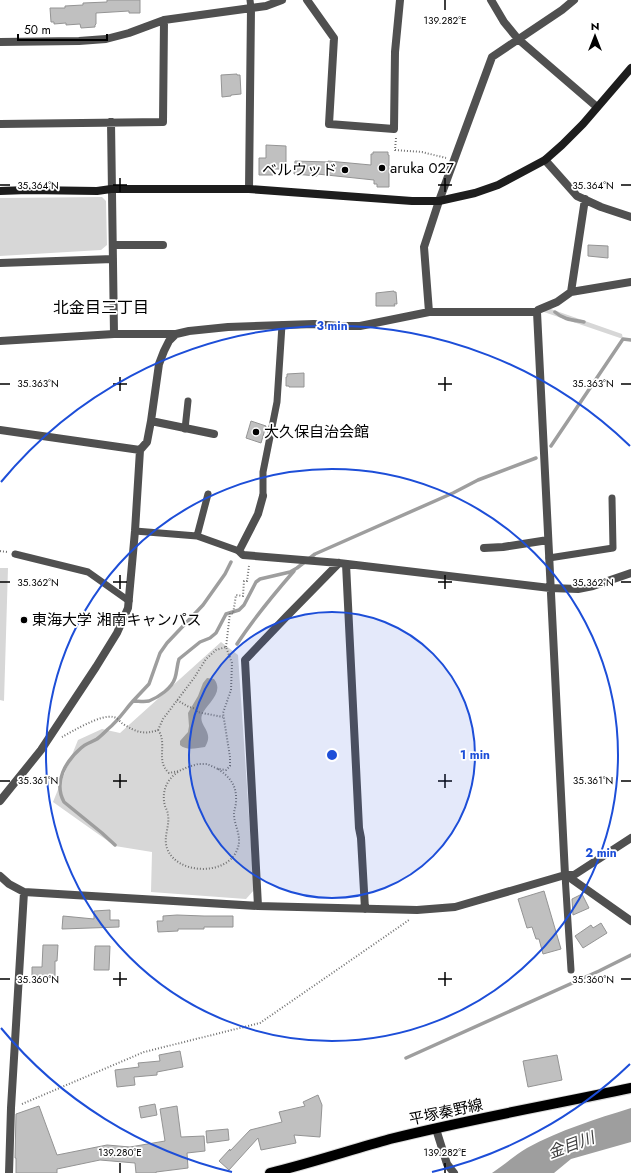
<svg xmlns="http://www.w3.org/2000/svg" width="631" height="1173" font-family="Jost,'Noto Sans JP',sans-serif">
<rect width="100%" height="100%" fill="#fff"/>
<path fill="#d7d7d7" d="M 102,197 L 106,201 L 107,245 L 101,250 L 0,256 L 0,198 Z
M 545,307 L 622,334 L 623,339 L 538,310 Z
M 0,568 L 8,568 L 4,701 L 0,700 Z
M 221,642 L 238,655 L 254,890 L 246,899 L 151,892 L 152,852 L 115,846 L 53,802 L 78,740 L 102,729 L 120,733 Z"/>
<path fill="#9e9e9e" d="M 207,678 L 214,679 C 225,693 206,704 202,715 C 198,726 215,731 205,747 C 197,748 186,751 180,745 L 180,741 L 188,732 L 189,726 L 188,713 L 198,696 L 203,683 Z
M 631,1108 L 631,1142 L 571,1159 L 554,1173 L 492,1173 C 504,1165 515,1155 527,1148 C 560,1130 596,1119 631,1108 Z"/>
<g fill="none" stroke-linecap="round" stroke-linejoin="round">
<path stroke="#9e9e9e" stroke-width="3.5" d="M 555,312 C 564,320 573,320 584,322
M 551,446 L 623,339 L 631,340
M 237,644 C 254,618 274,594 294,571
M 133,701 L 149,684 L 160,653 L 167,643 L 203,605 L 225,574 L 231,562
M 115,845 L 102,833 L 64,802 C 53,782 66,761 81,748 C 85,744 92,742 97,739 C 101,736 105,732 108,729 C 118,721 125,710 133,701 C 138,701 144,702 149,701 C 159,697 172,688 175,678 C 177,672 177,665 179,659 L 200,642 L 210,638 L 216,633 L 226,614 L 239,610 L 244,605 L 256,582 L 260,579 L 290,572 L 297,568 L 315,554 L 453,493 L 478,480 L 536,458
M 406,1058 L 599,971 L 631,955"/>
</g>
<path fill="#c0c0c0" stroke="#949494" d="M 107,0 L 140,0 L 140,13 L 129,13 L 129,11 L 96,13 L 96,24 L 95,25 L 95,27 L 81,28 L 80,24 L 66,25 L 66,23 L 54,24 L 54,22 L 51,22 L 50,8 L 65,8 L 65,6 L 83,5 L 83,3 L 107,2 Z
M 237,74 L 237,75 L 240,75 L 241,94 L 231,95 L 231,96 L 222,97 L 221,75 Z
M 266,145 L 286,146 L 286,169 L 273,169 L 273,175 L 259,175 L 259,158 L 266,158 Z
M 373,152 L 388,152 L 388,155 L 389,155 L 389,187 L 377,187 L 377,184 L 374,184 L 374,180 L 317,174 L 317,176 L 294,174 L 295,161 L 328,162 L 328,161 L 371,165 L 371,154 L 373,154 Z
M 588,245 L 608,246 L 608,258 L 588,256 Z
M 394,291 L 394,292 L 396,292 L 397,304 L 394,304 L 395,306 L 376,306 L 376,293 Z
M 304,373 L 304,387 L 289,387 L 289,386 L 286,386 L 286,377 L 287,377 L 287,374 Z
M 251,421 L 266,426 L 261,443 L 246,438 Z
M 544,891 L 561,949 L 543,954 L 539,939 L 536,939 L 532,927 L 527,928 L 518,899 Z
M 582,894 L 589,908 L 573,915 L 572,899 Z
M 110,910 L 110,920 L 119,920 L 119,927 L 62,929 L 63,916 L 94,919 L 94,911 Z
M 177,915 L 204,916 L 233,916 L 233,927 L 204,927 L 204,929 L 178,929 L 178,931 L 158,932 L 157,921 L 163,921 L 163,916 Z
M 601,923 L 607,933 L 583,948 L 575,936 L 591,925 L 593,928 Z
M 43,945 L 58,945 L 57,961 L 55,961 L 55,979 L 32,979 L 32,967 L 42,967 Z
M 95,946 L 110,946 L 109,970 L 94,970 Z
M 180,1051 L 183,1067 L 157,1072 L 157,1075 L 134,1077 L 135,1085 L 117,1087 L 115,1070 L 139,1067 L 138,1063 L 160,1061 L 159,1055 Z
M 557,1055 L 562,1080 L 528,1087 L 523,1061 Z
M 318,1095 L 322,1105 L 320,1137 L 294,1135 L 296,1143 L 261,1150 L 258,1138 L 229,1170 L 219,1161 L 230,1149 L 230,1151 L 250,1130 L 282,1122 L 279,1112 L 305,1106 L 303,1102 Z
M 155,1104 L 157,1115 L 141,1118 L 139,1107 Z
M 39,1106 L 57,1155 L 107,1145 L 130,1147 L 165,1141 L 160,1109 L 177,1106 L 181,1137 L 204,1136 L 205,1151 L 187,1153 L 188,1168 L 156,1172 L 156,1173 L 136,1173 L 135,1163 L 100,1160 L 57,1169 L 57,1173 L 16,1173 L 16,1158 L 15,1158 L 16,1114 Z
M 228,1129 L 229,1140 L 207,1143 L 206,1131 Z"/>
<g fill="none" stroke-linecap="round" stroke-linejoin="round">
<g stroke="#dbdbdb" stroke-width="12">
<path id="primary" d="M 270,1173 C 311,1163 350,1150 390,1139 C 470,1119 551,1105 631,1088"/>
</g>
<path stroke="#727272" stroke-width="2" stroke-dasharray="1 2" stroke-linecap="butt" d="M 396,138 L 395,150 L 422,152 L 446,158
M 0,551 L 7,552
M 226,647 L 230,613 L 233,614 L 236,595 L 243,596 L 244,581 L 247,581 L 249,566
M 177,700 L 189,707 L 197,709 L 197,712 L 223,717
M 62,737 C 73,731 101,714 113,717 C 117,717 120,722 123,724 C 136,732 144,735 158,730 L 163,719 L 194,678 L 206,659 L 216,650 L 226,647 L 232,663 L 231,690 L 223,713 L 230,757 L 230,766 L 226,770 L 218,769 L 207,764 L 198,764 L 188,767 L 179,771 L 169,773 C 157,762 165,749 161,736 C 161,734 159,732 158,730
M 178,772 C 167,779 161,792 165,806 C 166,809 168,812 168,815 C 170,826 163,837 167,848 C 176,875 227,876 237,850 C 243,837 234,826 234,814 C 234,810 236,806 236,802 C 237,786 231,778 218,769
M 22,1104 L 144,1052 L 260,1023 L 409,920"/>
<path stroke="#505050" stroke-width="7" d="M 250,0 L 251,8
M 185,429 L 188,401
M 263,496 L 263,472 L 277,402 L 282,325
M 135,531 L 197,536 L 239,551
M 197,536 L 208,494
M 15,554 L 88,572 L 129,601
M 549,558 L 613,548 L 612,498
M 565,875 L 571,970"/>
<path stroke="#505050" stroke-width="8" d="M 307,0 L 334,38 L 329,124 L 394,129 L 395,52 L 400,0
M 491,0 L 504,22 L 518,39 L 597,107
M 0,42 L 79,41 L 106,39 L 129,33 L 164,20 L 266,6 L 282,0
M 111,122 L 114,334
M 0,124 L 163,122 L 164,20
M 545,160 L 577,196 L 601,207 L 631,217
M 249,189 L 251,8
M 113,245 L 163,245
M 0,263 L 113,259
M 571,292 L 585,199
M 429,312 L 424,247 L 439,201 L 492,57 L 562,10 L 574,0
M 537,312 L 565,875
M 0,341 L 114,334 L 176,334
M 151,421 L 214,434
M 0,430 L 140,450
M 263,496 L 258,514 L 239,551 L 243,555 L 339,563 L 550,588 L 578,589 L 593,586 L 631,573
M 484,548 L 503,547 L 548,540
M 346,564 L 359,828 L 361,838 L 365,909
M 0,801 L 41,750 L 96,667 L 117,633 L 128,608 L 135,531 L 140,450 L 147,442 L 151,421 L 159,364 L 164,351 L 169,341 L 176,334 L 189,331 L 228,327 L 314,324 L 339,326 L 360,326 L 429,312 L 537,312 L 538,310 L 557,302 L 571,292 L 631,282
M 566,875 L 631,921
M 0,876 L 9,884 L 24,892 L 258,906 L 417,910 L 455,907 L 565,875 L 574,875 L 631,838
M 258,906 L 245,660 L 287,616 L 339,563
M 436,1129 L 447,1164 L 454,1173
M 9,1173 L 11,1108 L 24,892"/>
<path stroke="#1d1d1d" stroke-width="8" d="M 0,191 L 28,190 L 97,191 L 111,189 L 249,189 L 412,201 L 439,201 L 475,193 L 498,185 L 545,160 L 562,145 L 583,124 L 631,68"/>
<use href="#primary" stroke="#000" stroke-width="10"/>
</g>
<path fill="none" stroke="#000" stroke-width="1.5" d="M 445,0 L 445,10M 120,178 L 120,192M 445,178 L 445,192M 0,185 L 10,185M 113,185 L 127,185M 438,185 L 452,185M 621,185 L 631,185M 120,377 L 120,391M 445,377 L 445,391M 0,384 L 10,384M 113,384 L 127,384M 438,384 L 452,384M 621,384 L 631,384M 120,575 L 120,589M 445,575 L 445,589M 0,582 L 10,582M 113,582 L 127,582M 438,582 L 452,582M 621,582 L 631,582M 120,774 L 120,788M 445,774 L 445,788M 0,781 L 10,781M 113,781 L 127,781M 438,781 L 452,781M 621,781 L 631,781M 120,972 L 120,986M 445,972 L 445,986M 0,979 L 10,979M 113,979 L 127,979M 438,979 L 452,979M 621,979 L 631,979M 120,1163 L 120,1173M 445,1163 L 445,1173"/>
<circle cx="332" cy="755" r="143" fill="#1d4ed8" fill-opacity=".12"/>
<g fill="none" stroke="#1d4ed8" stroke-width="2">
<circle cx="332" cy="755" r="143"/>
<circle cx="332" cy="755" r="286"/>
<path d="M630 1064A429 429 0 0 1 432 1172M232 1172A429 429 0 0 1 1 1028M1 482A429 429 0 0 1 630 446"/>
</g>
<g fill="#000" stroke="#fff" stroke-width="1.5">
<circle cx="382" cy="168" r="4"/>
<circle cx="345" cy="170" r="4"/>
<circle cx="256" cy="432" r="4"/>
<circle cx="24" cy="620" r="4"/>
</g>
<g text-anchor="middle" dominant-baseline="central" stroke-width="3.5" stroke-linejoin="round" paint-order="stroke">
<g font-size="15" fill="#000" stroke="#fff" text-anchor="start">
<text x="390" y="168">aruka 027</text>
<text x="337" y="170" text-anchor="end">ベルウッド</text>
<text x="264" y="432">大久保自治会館</text>
<text x="32" y="620">東海大学 湘南キャンパス</text>
</g>
<g font-size="15" fill="#000" stroke="#fff">
<text transform="translate(446 1112) rotate(-12)">平塚秦野線</text>
</g>
<g font-size="16" fill="#000" stroke="#fff">
<text x="101" y="307">北金目三丁目</text>
</g>
<g font-size="16" font-style="italic" fill="#3f3f3f" stroke="#fff">
<text transform="translate(571 1145) rotate(-20)">金目川</text>
</g>
</g>
<g font-size="10" text-anchor="middle" fill="#000" stroke="#fff" stroke-width="3.5" stroke-linejoin="round" paint-order="stroke">
<text x="445" y="24">139.282°E</text>
<text x="38" y="189">35.364°N</text>
<text x="593" y="189">35.364°N</text>
<text x="38" y="387">35.363°N</text>
<text x="593" y="387">35.363°N</text>
<text x="38" y="586">35.362°N</text>
<text x="593" y="586">35.362°N</text>
<text x="38" y="784">35.361°N</text>
<text x="593" y="784">35.361°N</text>
<text x="38" y="983">35.360°N</text>
<text x="593" y="983">35.360°N</text>
<text x="120" y="1156">139.280°E</text>
<text x="445" y="1156">139.282°E</text>
</g>
<circle cx="332" cy="755" r="6" fill="#1d4ed8" stroke="#fff" stroke-width="2"/>
<g font-size="12" text-anchor="middle" font-weight="bold" fill="#1d4ed8" stroke="#fff" stroke-width="3.5" stroke-linejoin="round" paint-order="stroke">
<text x="332" y="330">3 min</text>
<text x="475" y="759">1 min</text>
<text x="601" y="857">2 min</text>
</g>
<g transform="translate(595 36)" stroke="#ffffff" stroke-width="3" paint-order="stroke">
<path d="M0-3L7 15L0 10L-7 15Z" fill="#000000"/>
<text y="-6" font-size="11" font-weight="bold" text-anchor="middle" fill="#000000">N</text>
</g>
<path d="M18 34v6h89v-6" fill="none" stroke="#000000" stroke-width="2"/>
<text x="24" y="34" font-size="12" fill="#000000" stroke="#ffffff" stroke-width="3" paint-order="stroke">50 m</text>
</svg>
